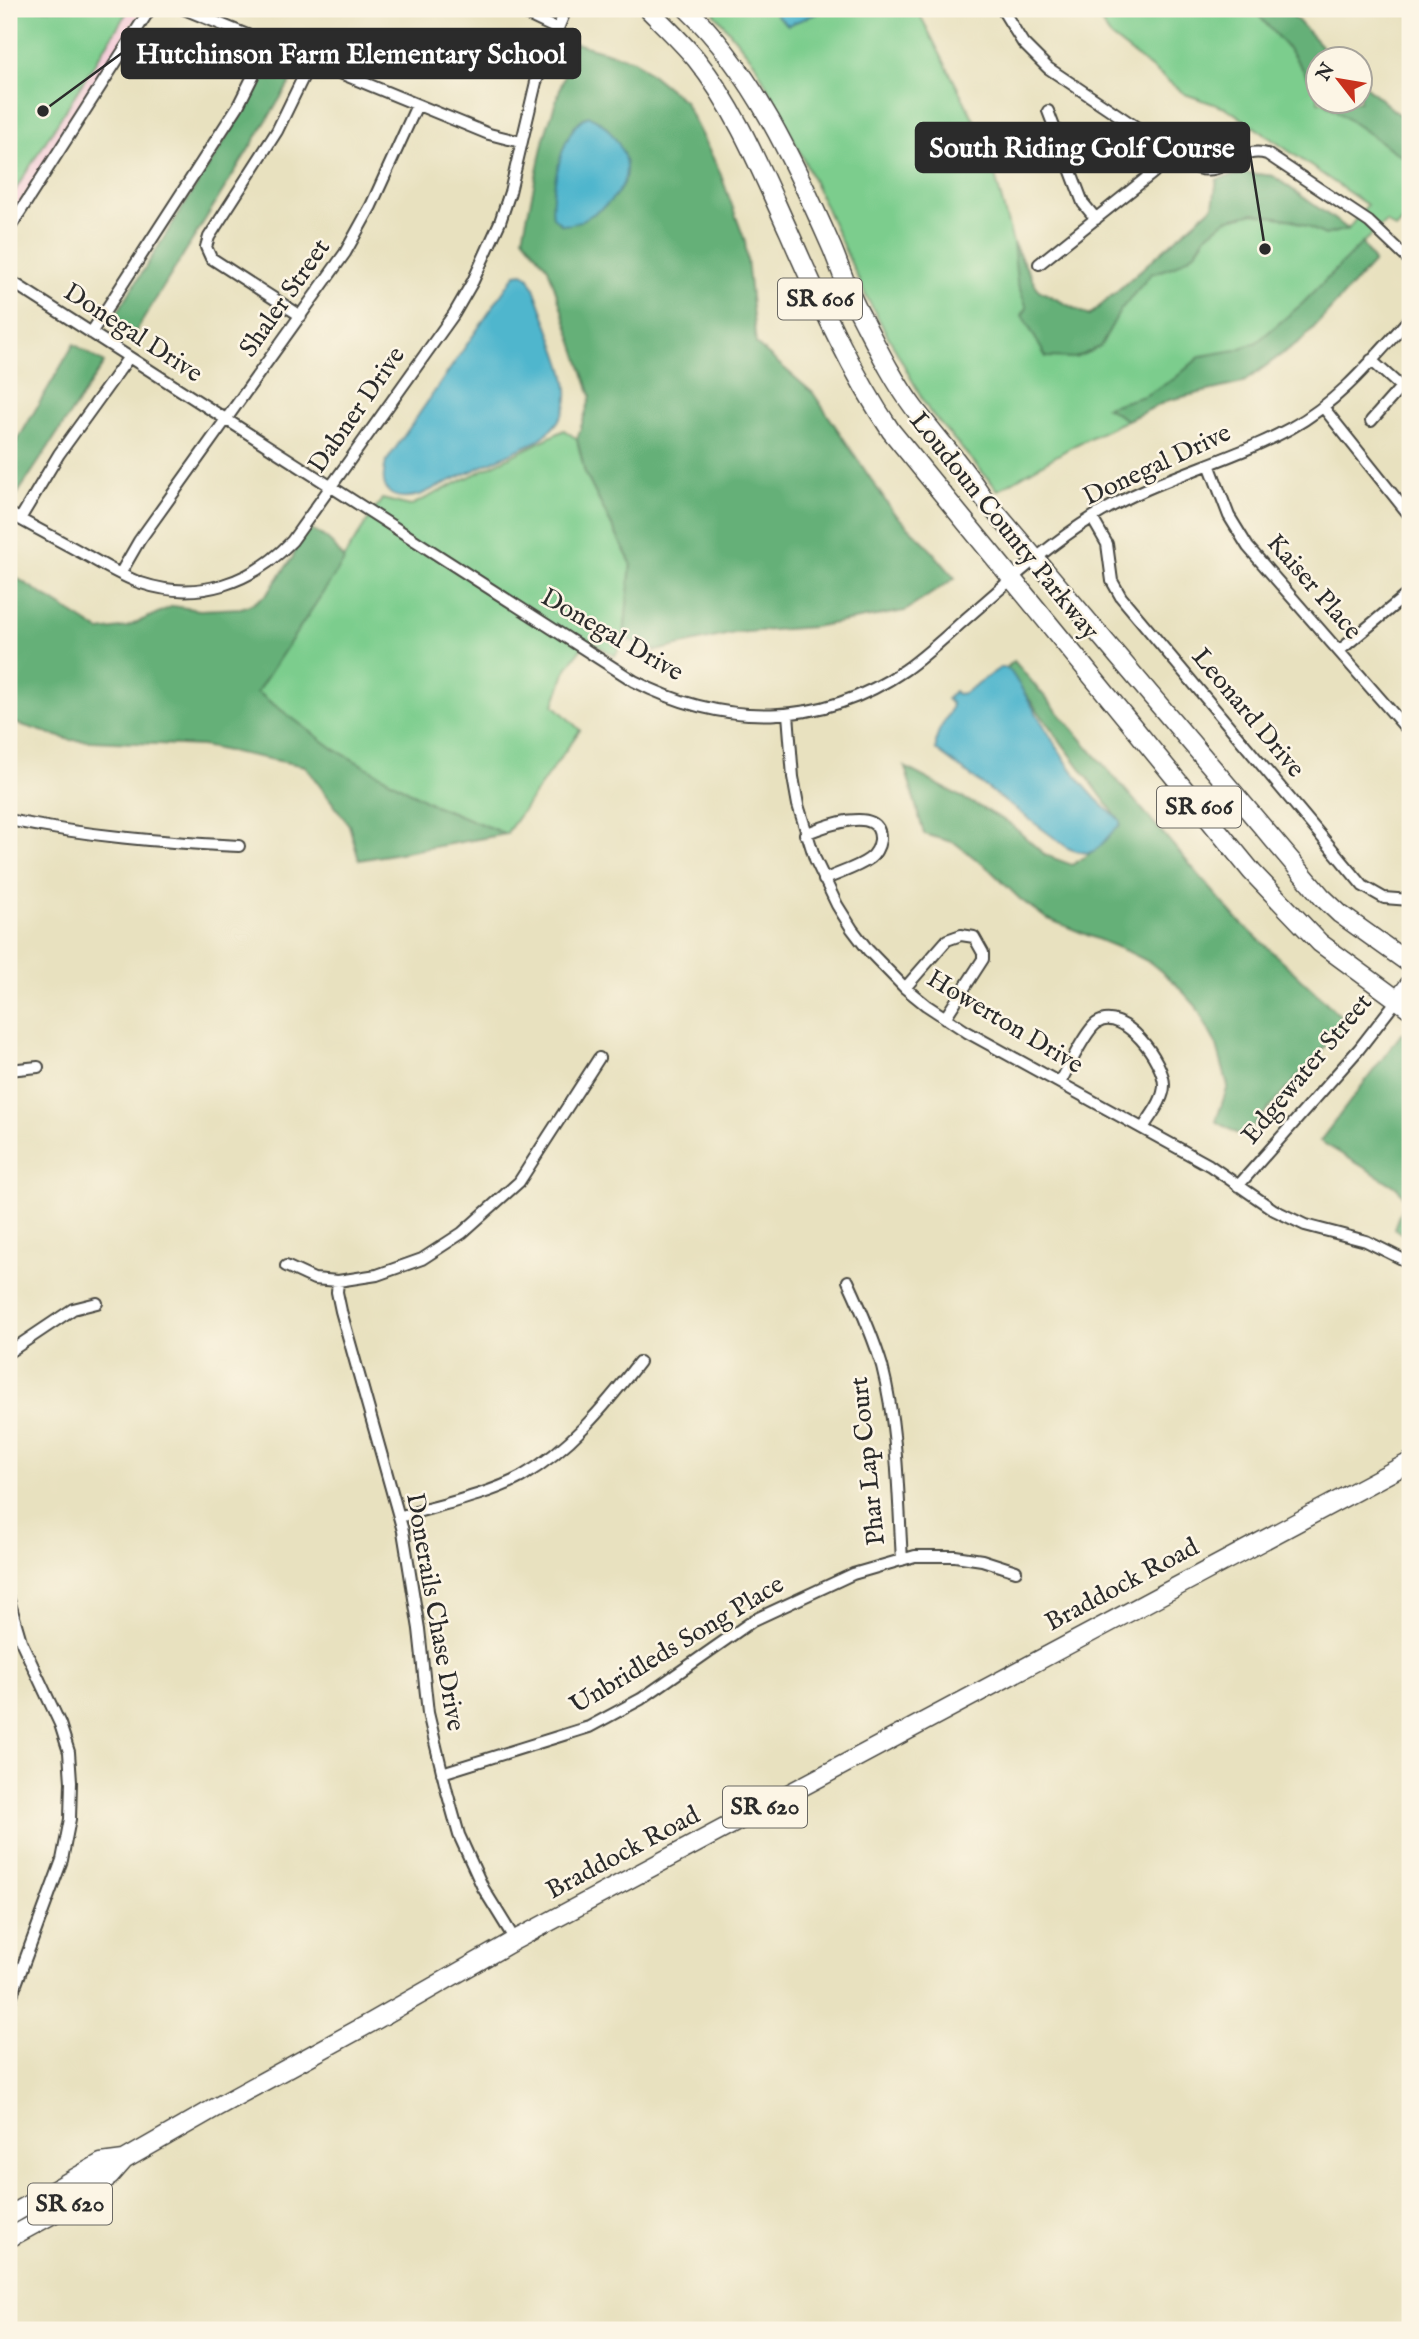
<svg xmlns="http://www.w3.org/2000/svg" width="1419" height="2339" font-family="'IM FELL English',serif">
<rect width="100%" height="100%" fill="#fcf5e5"/>
<filter id="ink" filterUnits="userSpaceOnUse"><feTurbulence type="fractalNoise" baseFrequency=".0143" numOctaves="2"/><feDisplacementMap in="SourceGraphic" scale="14" xChannelSelector="R" yChannelSelector="G"/><feConvolveMatrix kernelMatrix="1 2 1 2 8 2 1 2 1" color-interpolation-filters="sRGB"/></filter>
<filter id="wash" filterUnits="userSpaceOnUse"><feTurbulence type="fractalNoise" baseFrequency=".00686" numOctaves="4" result="noise"/><feDisplacementMap in="SourceGraphic" scale="28" xChannelSelector="R" yChannelSelector="G"/><feGaussianBlur stdDeviation="1.57" result="paint"/><feColorMatrix in="noise" values="0 0 0 0 0 0 0 0 0 0 0 0 0 0 0 0 0 1.4 0 .05"/><feComposite in="paint" operator="in"/></filter>
<g filter="url(#wash)">
<rect width="100%" height="100%" fill="#e8e1bf"/>
<path fill="#f5cfda" d="M 9,9 L 142,9 L 9,220 Z"/>
<path fill="#7ccd8d" stroke="#547c5c" stroke-width="2" d="M 9,9 L 129,9 L 9,200 Z
M 711,9 L 917,9 L 987,145 L 1013,243 L 1038,290 L 1089,316 L 1213,206 L 1246,173 L 1273,176 L 1348,229 L 1367,205 L 1228,109 L 1185,94 L 1111,37 L 1092,9 L 1287,9 L 1333,59 L 1318,60 L 1318,102 L 1360,102 L 1360,82 L 1410,124 L 1410,214 L 1396,229 L 1386,222 L 1362,243 L 1374,262 L 1304,338 L 1242,383 L 1169,400 L 1075,445 L 998,490 L 929,411 L 866,296 L 803,158 L 755,63 Z
M 564,430 L 577,439 L 585,473 L 631,563 L 624,638 L 615,656 L 588,639 L 566,670 L 554,705 L 580,730 L 506,834 L 434,805 L 334,749 L 256,692 L 382,499 L 410,506 Z"/>
<path fill="#65b078" stroke="#486e52" stroke-width="2" d="M 1253,9 L 1287,9 L 1333,59 L 1318,60 L 1317,90 L 1290,51 Z
M 575,43 L 634,60 L 684,101 L 719,170 L 745,241 L 756,344 L 813,393 L 893,512 L 925,543 L 955,578 L 905,611 L 813,627 L 734,633 L 656,651 L 624,638 L 631,563 L 585,473 L 577,439 L 591,396 L 548,268 L 523,237 L 544,138 Z
M 275,60 L 296,73 L 131,339 L 110,324 Z
M 1360,82 L 1410,124 L 1410,162 L 1329,106 L 1325,102 L 1360,102 Z
M 1246,173 L 1273,176 L 1348,229 L 1325,235 L 1293,220 L 1254,213 L 1226,220 L 1205,237 L 1196,252 L 1175,266 L 1151,274 L 1121,309 L 1100,347 L 1075,358 L 1046,357 L 1022,315 L 1027,308 L 1017,282 L 1013,243 L 1038,290 L 1089,316 L 1213,206 L 1217,179 Z
M 1362,243 L 1374,262 L 1304,338 L 1242,383 L 1169,400 L 1127,420 L 1106,407 L 1144,396 L 1174,379 L 1201,356 L 1236,350 L 1257,342 L 1303,303 Z
M 74,344 L 104,363 L 14,499 L 9,495 L 9,455 Z
M 302,526 C 321,533 335,542 344,561 L 257,692 L 334,749 L 434,805 L 506,834 L 359,860 L 349,825 L 305,766 L 202,746 L 70,740 L 9,721 L 9,573 L 100,631 L 127,627 L 173,606 L 200,610 L 241,608 L 254,603 L 267,594 L 293,557 Z
M 1014,661 L 1236,918 L 1347,1022 L 1243,1137 L 1216,1121 L 1228,1086 L 1217,1046 L 1196,1006 L 1175,983 L 1151,963 L 1131,953 L 1046,918 L 1021,900 L 989,869 L 955,843 L 924,834 L 905,767 L 1008,822 L 1045,855 L 1072,865 L 1089,854 L 1119,820 L 1006,668 Z
M 1402,1033 L 1410,1041 L 1410,1239 L 1394,1228 L 1405,1199 L 1398,1188 L 1320,1141 Z"/>
<path fill="#4fb6cd" stroke="#3d707c" stroke-width="2" d="M 774,9 L 828,9 L 788,25 L 776,15 Z
M 589,116 C 600,120 608,128 614,137 C 640,173 621,198 588,217 C 581,221 570,227 561,224 C 558,222 556,219 553,217 C 549,194 563,122 589,116 Z
M 523,273 L 528,276 L 534,288 C 541,307 548,326 555,345 C 570,386 578,413 537,441 L 420,495 C 391,502 378,492 386,462 L 512,279 L 516,274 Z
M 1000,668 L 1006,668 L 1011,672 C 1045,723 1069,782 1120,820 L 1120,825 C 1098,842 1101,862 1068,848 L 936,750 C 934,727 949,722 952,704 L 947,699 L 954,691 L 957,694 L 964,693 Z"/>
</g>
<g filter="url(#ink)">
<g fill="none" stroke-linecap="round" stroke-linejoin="round">
<g stroke="#474641" stroke-width="14">
<path id="street" d="M 184,9 L 489,134 L 521,142
M 515,9 L 557,29
M 1002,9 L 1023,43 L 1048,68 L 1197,168 C 1225,177 1240,145 1267,154 L 1369,222 L 1410,261
M 1048,111 L 1083,203 L 1096,219
M 9,229 L 150,9
M 1039,264 L 1154,172 L 1170,150
M 9,280 L 634,681 C 723,727 821,728 905,670 C 925,656 943,639 961,623 C 1004,586 1045,547 1093,517 C 1155,478 1227,463 1291,428 C 1339,402 1374,358 1410,318
M 301,316 L 211,258 L 206,247 L 209,237 L 277,131 L 311,61
M 91,333 L 238,106 L 269,44
M 1371,360 L 1401,387
M 1323,407 L 1410,516
M 1371,421 L 1410,377
M 1209,464 L 1229,516 L 1248,547 L 1404,726
M 9,513 C 33,527 59,540 84,554 C 102,564 121,576 141,583 C 198,602 252,583 292,541 L 454,314 L 473,281 L 500,222 L 510,192 L 536,82 L 566,9
M 1092,518 L 1107,544 L 1112,581 L 1121,597 L 1363,886 L 1384,898 L 1410,900
M 20,519 L 59,454 L 129,357
M 120,574 L 139,541 L 345,253 L 371,206 L 417,105
M 1339,651 L 1410,592
M 788,714 L 793,777 L 798,805 L 815,859 L 837,905 L 852,929 L 868,950 L 905,988 L 926,1005 L 967,1032 L 1209,1165 L 1274,1210 L 1305,1225 L 1366,1241 L 1410,1263
M 9,820 C 86,836 160,842 239,846
M 805,834 C 822,827 882,803 880,840 C 879,847 875,855 869,859 C 857,868 838,873 824,880
M 905,988 L 947,940 L 961,935 L 974,937 L 983,953 L 983,959 L 945,1018
M 9,1070 L 38,1067
M 1060,1083 C 1067,1070 1086,1030 1097,1023 C 1124,1006 1164,1062 1164,1085 C 1164,1100 1151,1115 1143,1128
M 1238,1186 L 1359,1049 L 1397,1000
M 286,1266 L 314,1279 L 338,1281 L 377,1275 L 422,1259 L 462,1233 L 519,1182 L 599,1058
M 338,1281 L 337,1292 L 341,1311 L 403,1531 L 419,1629 L 428,1713 L 447,1792 L 459,1835 L 483,1888 L 515,1940
M 848,1281 C 861,1309 873,1336 882,1366 C 898,1428 898,1496 902,1560
M 9,1352 L 73,1309 L 97,1303
M 399,1517 C 436,1506 488,1495 521,1477 C 570,1449 605,1406 639,1362
M 9,1600 L 21,1641 L 60,1724 L 69,1752 L 71,1782 L 70,1819 L 62,1860 L 9,2003
M 442,1773 L 589,1727 L 641,1699 L 754,1620 L 853,1574 L 915,1556 L 955,1556 L 982,1560 L 1016,1571"/>
</g>
<g stroke="#474641" stroke-width="19">
<path id="secondary" d="M 1397,1000 L 1410,982"/>
</g>
<g stroke="#474641" stroke-width="21">
<path id="primary" d="M 648,9 C 664,25 681,41 696,59 C 737,110 762,173 789,232 C 819,300 849,369 891,431 L 1252,872 L 1320,943 L 1410,1009
M 687,9 C 754,73 795,164 832,248 C 841,270 849,295 861,316 C 877,347 893,380 914,408 C 937,438 962,465 982,496 L 1322,897 L 1340,914 L 1410,964
M 9,2216 L 101,2163 L 124,2160
M 9,2238 L 62,2209 L 110,2176 L 124,2160 L 213,2109 L 372,2022 L 515,1940 L 1410,1462"/>
</g>
<use href="#street" stroke="#fff" stroke-width="10"/>
<use href="#secondary" stroke="#fff" stroke-width="16"/>
<use href="#primary" stroke="#fff" stroke-width="18"/>
</g>
</g>
<g text-anchor="middle" dominant-baseline="central" stroke-width="5" stroke-linejoin="round" paint-order="stroke">
<g fill="#fcf5e5" stroke="#6a6863" stroke-width="2">
<rect x="778" y="278.5" width="84" height="41" rx="5"/>
<rect x="1157" y="786.5" width="84" height="41" rx="5"/>
<rect x="723" y="1786.5" width="84" height="41" rx="5"/>
<rect x="28" y="2183.5" width="84" height="41" rx="5"/>
</g>
<g font-size="24" font-weight="bold" fill="#2b2b2b">
<text x="820" y="299">SR 606</text>
<text x="1199" y="807">SR 606</text>
<text x="765" y="1807">SR 620</text>
<text x="70" y="2204">SR 620</text>
</g>
<g font-size="26" fill="#2b2b2b" stroke="#fcf5e5">
<text transform="translate(285 298) rotate(-55)">Shaler Street</text>
<text transform="translate(133 333) rotate(33)">Donegal Drive</text>
<text transform="translate(357 410) rotate(-55)">Dabner Drive</text>
<text transform="translate(1157 465) rotate(-25)">Donegal Drive</text>
<text transform="translate(1004 526) rotate(51)">Loudoun County Parkway</text>
<text transform="translate(1314 587) rotate(49)">Kaiser Place</text>
<text transform="translate(612 635) rotate(30)">Donegal Drive</text>
<text transform="translate(1248 713) rotate(50)">Leonard Drive</text>
<text transform="translate(1005 1022) rotate(31)">Howerton Drive</text>
<text transform="translate(1307 1069) rotate(-50)">Edgewater Street</text>
<text transform="translate(868 1461) rotate(-96)">Phar Lap Court</text>
<text transform="translate(1122 1585) rotate(-28)">Braddock Road</text>
<text transform="translate(435 1612) rotate(80)">Donerails Chase Drive</text>
<text transform="translate(677 1645) rotate(-31)">Unbridleds Song Place</text>
<text transform="translate(623 1853) rotate(-28)">Braddock Road</text>
</g>
</g>
<path fill="none" stroke="#2b2b2b" stroke-width="2.5" d="M43 111L122 53M1265 249L1249 147"/>
<g fill="#2b2b2b" stroke="#fcf5e5" stroke-width="2.5">
<circle cx="43" cy="111" r="7"/>
<circle cx="1265" cy="249" r="7"/>
</g>
<g fill="#2b2b2b" stroke="#2b2b2b" stroke-width="2.5">
<rect x="122" y="29" width="458" height="49" rx="7"/>
<rect x="916" y="123" width="333" height="49" rx="7"/>
</g>
<g font-size="28" text-anchor="middle" font-weight="bold" fill="#fff">
<text x="351" y="63">Hutchinson Farm Elementary School</text>
<text x="1082" y="157">South Riding Golf Course</text>
</g>
<rect width="1419" height="2339" fill="none" stroke="#fcf5e5" stroke-width="35"/>
<g transform="translate(1339 80) rotate(301)"><circle r="33" fill="#fcf5e5" stroke="#a8a49b" stroke-width="2"/>
<path d="M0-5L12 26L0 18L-12 26Z" fill="#c8321e"/>
<text y="-10" font-size="19" font-weight="bold" text-anchor="middle" fill="#2b2b2b">N</text>
</g>
</svg>
